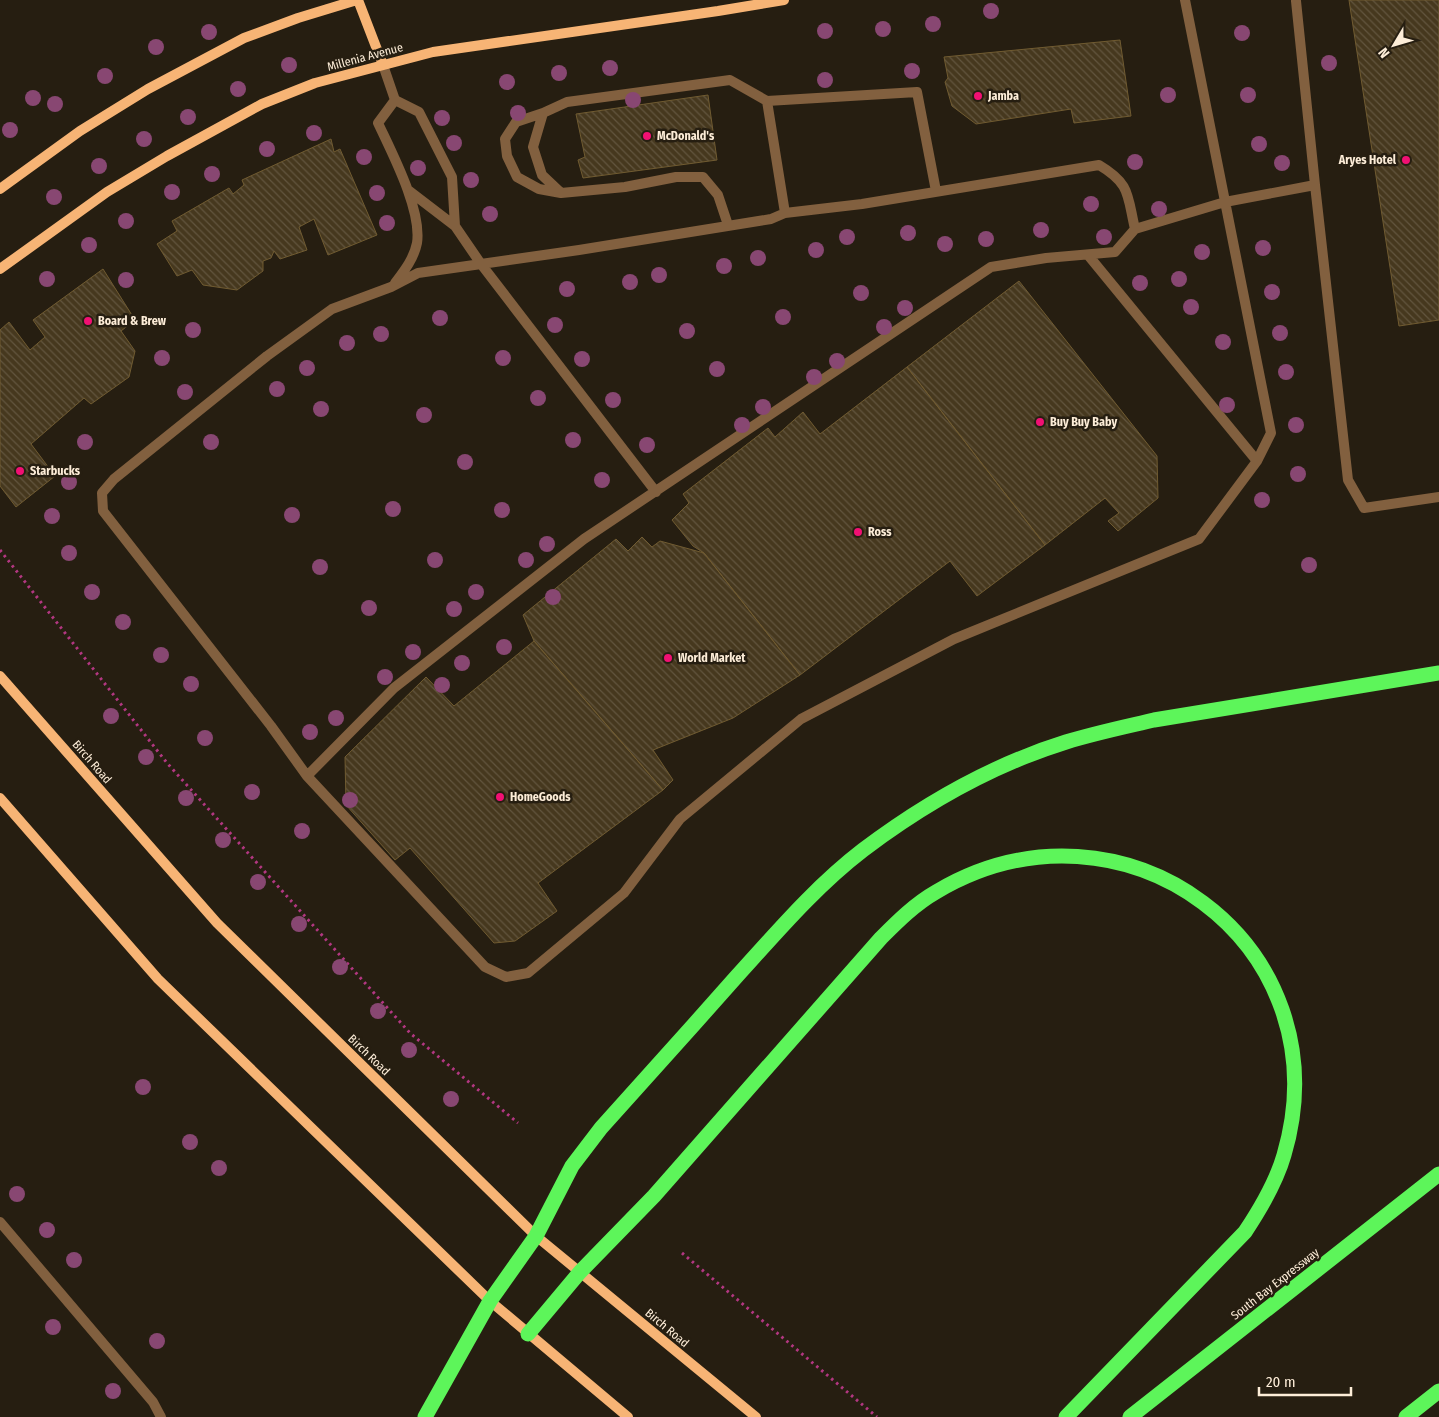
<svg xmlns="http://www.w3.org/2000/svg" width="1439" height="1417" font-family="'Fira Sans Condensed',sans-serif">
<defs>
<pattern id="building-back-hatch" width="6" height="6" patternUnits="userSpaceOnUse" patternTransform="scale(1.25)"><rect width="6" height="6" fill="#46381e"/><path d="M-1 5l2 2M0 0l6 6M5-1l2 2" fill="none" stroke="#62553e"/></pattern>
</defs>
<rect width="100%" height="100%" fill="#261e11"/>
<path fill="url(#building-back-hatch)" stroke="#705b31" d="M 1349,0 L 1439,0 L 1439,320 L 1399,326 Z
M 1120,40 L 1131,116 L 1074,123 L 1071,109 L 976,124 L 952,106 L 945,82 L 948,78 L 944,57 Z
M 708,95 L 717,160 L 583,178 L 578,160 L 585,157 L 576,114 Z
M 331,139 L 334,152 L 340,149 L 377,235 L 328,255 L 314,219 L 299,227 L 307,250 L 280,259 L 274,251 L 271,258 L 263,261 L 263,271 L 237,290 L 203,285 L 192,270 L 177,276 L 157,244 L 177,231 L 172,221 L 229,188 L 233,194 L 244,185 L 242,180 Z
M 103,269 L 135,320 L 121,331 L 135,351 L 129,377 L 91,404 L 84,398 L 31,444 L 55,476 L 16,507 L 0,486 L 0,330 L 9,322 L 30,350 L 45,337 L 33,320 Z
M 1019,281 L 1157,456 L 1158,498 L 1118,531 L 1108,521 L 1119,513 L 1105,498 L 1045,545 L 907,367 Z
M 907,367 L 1045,545 L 977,596 L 950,561 L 800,675 L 704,553 L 693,546 L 672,520 L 689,503 L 683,494 L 768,428 L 775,437 L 803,412 L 820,434 Z
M 642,537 L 652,547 L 660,541 L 704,553 L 800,675 L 733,718 L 653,750 L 673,780 L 663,790 L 534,641 L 523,615 L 616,539 L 628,551 Z
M 534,641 L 663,790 L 538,883 L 557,911 L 515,941 L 494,943 L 410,848 L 395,860 L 346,805 L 345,757 L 426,677 L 454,706 Z"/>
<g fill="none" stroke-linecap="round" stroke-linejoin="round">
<path stroke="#b23781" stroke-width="3" stroke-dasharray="2.5 4" stroke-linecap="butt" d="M 0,550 L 167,763 L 410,1033 L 518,1123
M 682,1253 L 877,1417"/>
<path stroke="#82603f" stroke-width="10" d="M 1296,1 L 1315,185 L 1348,480 L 1364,508 L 1439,497
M 383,65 L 395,100 L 419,112 L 452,177 L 455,226
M 543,113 L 516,122 L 505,139 L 507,156 L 517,177 L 539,189 L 561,193
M 408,190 L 455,226 L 481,264 L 656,492
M 785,213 L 767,101 L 917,92 L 936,191
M 728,225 L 718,195 L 703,177 L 676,177 L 625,187 L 561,193 L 542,175 L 533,147 L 543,113 L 567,102 L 730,80 L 767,101
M 1135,229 L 1225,202 L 1315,185
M 1088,255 L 1257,461
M 395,283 C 405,270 414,258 417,243 C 422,210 392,153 378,123 L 395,100
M 307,776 L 394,688 L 584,539 L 991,267 L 1046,258 L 1115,252 L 1135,229 C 1127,195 1131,184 1099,165 L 862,204 L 785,213 L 771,219 L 579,250 L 418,273 L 391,287 L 332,309 L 267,356 L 114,479 L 102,493 L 103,511 L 271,726 L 307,776 L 485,967 L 506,977 L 528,973 L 624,893 L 680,819 L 801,719 L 954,639 L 1199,539 L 1257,461 L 1271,433 L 1185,0
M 0,1222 L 153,1402 L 161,1417"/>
<path stroke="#f7b475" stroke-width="10" d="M 358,0 L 383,65
M 0,189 L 80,131 L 148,89 L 244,38 L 298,18 L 357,0
M 0,269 L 107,192 L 167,156 L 262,104 L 315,83 L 433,52 L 718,11 L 784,0
M 0,676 L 217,923 L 536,1236 L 756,1417
M 0,798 L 158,979 L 490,1301 L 628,1417"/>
<path stroke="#5df55a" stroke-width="15" d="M 528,1334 L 580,1272 L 654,1196 L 881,938 C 898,921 915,904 936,892 C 1122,781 1346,944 1284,1155 C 1276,1183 1261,1208 1245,1232 L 1066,1417
M 425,1417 L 490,1301 L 536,1236 L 572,1166 L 601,1128 C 646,1078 692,1027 737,976 C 777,932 816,886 863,850 C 924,804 992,765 1066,742 C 1095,733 1124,727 1154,720 L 1439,673
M 1130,1417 L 1439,1174
M 1406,1417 L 1439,1391"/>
</g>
<g fill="#884772">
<circle cx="991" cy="11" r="8"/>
<circle cx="933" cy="24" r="8"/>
<circle cx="883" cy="29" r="8"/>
<circle cx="825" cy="31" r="8"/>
<circle cx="209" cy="32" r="8"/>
<circle cx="1242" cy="33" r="8"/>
<circle cx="156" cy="47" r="8"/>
<circle cx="1329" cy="63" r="8"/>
<circle cx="289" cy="65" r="8"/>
<circle cx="610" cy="68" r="8"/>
<circle cx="912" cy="71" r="8"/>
<circle cx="559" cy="73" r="8"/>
<circle cx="105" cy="76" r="8"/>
<circle cx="825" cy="80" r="8"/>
<circle cx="507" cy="82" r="8"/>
<circle cx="238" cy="89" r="8"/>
<circle cx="1168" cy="95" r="8"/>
<circle cx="1248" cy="95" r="8"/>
<circle cx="33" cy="98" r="8"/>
<circle cx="633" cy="100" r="8"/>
<circle cx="55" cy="104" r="8"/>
<circle cx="518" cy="113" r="8"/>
<circle cx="188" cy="117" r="8"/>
<circle cx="442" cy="118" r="8"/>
<circle cx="10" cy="130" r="8"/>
<circle cx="314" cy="133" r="8"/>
<circle cx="144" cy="139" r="8"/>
<circle cx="454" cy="143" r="8"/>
<circle cx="1259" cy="144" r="8"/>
<circle cx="267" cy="149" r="8"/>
<circle cx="364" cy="157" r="8"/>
<circle cx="1135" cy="162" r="8"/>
<circle cx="1282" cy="163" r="8"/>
<circle cx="99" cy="166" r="8"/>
<circle cx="418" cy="168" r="8"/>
<circle cx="212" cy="174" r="8"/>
<circle cx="471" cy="180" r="8"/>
<circle cx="172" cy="192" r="8"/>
<circle cx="377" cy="193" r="8"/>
<circle cx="54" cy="197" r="8"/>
<circle cx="1091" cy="204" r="8"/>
<circle cx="1159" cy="209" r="8"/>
<circle cx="490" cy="214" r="8"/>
<circle cx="126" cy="221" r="8"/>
<circle cx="387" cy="223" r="8"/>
<circle cx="1041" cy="230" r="8"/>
<circle cx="908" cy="233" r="8"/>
<circle cx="847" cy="237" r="8"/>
<circle cx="1104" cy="237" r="8"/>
<circle cx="986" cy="239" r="8"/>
<circle cx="945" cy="244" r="8"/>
<circle cx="89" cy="245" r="8"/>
<circle cx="1263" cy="248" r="8"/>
<circle cx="816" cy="250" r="8"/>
<circle cx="1202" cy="252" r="8"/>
<circle cx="758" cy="258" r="8"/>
<circle cx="724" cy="266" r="8"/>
<circle cx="659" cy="275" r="8"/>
<circle cx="47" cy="279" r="8"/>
<circle cx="1179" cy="279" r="8"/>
<circle cx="126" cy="280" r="8"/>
<circle cx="630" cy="282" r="8"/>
<circle cx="1140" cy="283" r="8"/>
<circle cx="567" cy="289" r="8"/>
<circle cx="1272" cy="292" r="8"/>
<circle cx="861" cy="293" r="8"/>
<circle cx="1191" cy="307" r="8"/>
<circle cx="905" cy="308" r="8"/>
<circle cx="783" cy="317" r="8"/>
<circle cx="440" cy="318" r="8"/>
<circle cx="555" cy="325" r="8"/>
<circle cx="884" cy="327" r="8"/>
<circle cx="193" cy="330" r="8"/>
<circle cx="687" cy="331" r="8"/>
<circle cx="1280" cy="333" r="8"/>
<circle cx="381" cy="334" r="8"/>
<circle cx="1223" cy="342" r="8"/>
<circle cx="347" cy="343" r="8"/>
<circle cx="162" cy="358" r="8"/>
<circle cx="503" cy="358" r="8"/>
<circle cx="582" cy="359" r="8"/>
<circle cx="837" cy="361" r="8"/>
<circle cx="307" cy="368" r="8"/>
<circle cx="717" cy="369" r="8"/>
<circle cx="1286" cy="372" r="8"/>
<circle cx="814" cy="377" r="8"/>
<circle cx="277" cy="389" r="8"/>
<circle cx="185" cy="392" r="8"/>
<circle cx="538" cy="398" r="8"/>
<circle cx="613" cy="400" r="8"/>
<circle cx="1227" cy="405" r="8"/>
<circle cx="763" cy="407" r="8"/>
<circle cx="321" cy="409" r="8"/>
<circle cx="424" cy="415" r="8"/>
<circle cx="742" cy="425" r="8"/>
<circle cx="1296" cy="425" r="8"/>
<circle cx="573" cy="440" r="8"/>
<circle cx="85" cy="442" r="8"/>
<circle cx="211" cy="442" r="8"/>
<circle cx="647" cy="445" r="8"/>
<circle cx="465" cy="462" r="8"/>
<circle cx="1298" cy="474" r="8"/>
<circle cx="602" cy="480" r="8"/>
<circle cx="69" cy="482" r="8"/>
<circle cx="1262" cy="500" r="8"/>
<circle cx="393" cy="509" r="8"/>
<circle cx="502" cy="510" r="8"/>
<circle cx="292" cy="515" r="8"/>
<circle cx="52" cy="516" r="8"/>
<circle cx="547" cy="544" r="8"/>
<circle cx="69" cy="553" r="8"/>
<circle cx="435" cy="560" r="8"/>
<circle cx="526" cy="560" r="8"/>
<circle cx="1309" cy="565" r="8"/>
<circle cx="320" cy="567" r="8"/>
<circle cx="92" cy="592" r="8"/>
<circle cx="476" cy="592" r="8"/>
<circle cx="553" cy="597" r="8"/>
<circle cx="369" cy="608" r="8"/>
<circle cx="454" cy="609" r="8"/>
<circle cx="123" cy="622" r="8"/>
<circle cx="504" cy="647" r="8"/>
<circle cx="413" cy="652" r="8"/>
<circle cx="161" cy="655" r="8"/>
<circle cx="462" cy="663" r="8"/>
<circle cx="385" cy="677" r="8"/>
<circle cx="191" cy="684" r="8"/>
<circle cx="442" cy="685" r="8"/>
<circle cx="111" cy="716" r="8"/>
<circle cx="336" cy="718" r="8"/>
<circle cx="310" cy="732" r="8"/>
<circle cx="205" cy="738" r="8"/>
<circle cx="146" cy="757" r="8"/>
<circle cx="252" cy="792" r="8"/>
<circle cx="186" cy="798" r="8"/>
<circle cx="350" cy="800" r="8"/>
<circle cx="302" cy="831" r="8"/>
<circle cx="223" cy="840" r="8"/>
<circle cx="258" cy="882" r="8"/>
<circle cx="299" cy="924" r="8"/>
<circle cx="340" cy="967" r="8"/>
<circle cx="378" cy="1011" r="8"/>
<circle cx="409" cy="1050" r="8"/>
<circle cx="143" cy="1087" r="8"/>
<circle cx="451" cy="1099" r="8"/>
<circle cx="190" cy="1142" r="8"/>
<circle cx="219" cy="1168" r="8"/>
<circle cx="17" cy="1194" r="8"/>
<circle cx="47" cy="1230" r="8"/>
<circle cx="74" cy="1260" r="8"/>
<circle cx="53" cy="1327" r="8"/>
<circle cx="157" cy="1341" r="8"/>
<circle cx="113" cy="1391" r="8"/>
</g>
<g fill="#f11073" stroke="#261e11" stroke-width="2">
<circle cx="978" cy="96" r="5"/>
<circle cx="647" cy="136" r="5"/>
<circle cx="1406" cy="160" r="5"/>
<circle cx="88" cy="321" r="5"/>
<circle cx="1040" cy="422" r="5"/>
<circle cx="20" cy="471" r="5"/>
<circle cx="858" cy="532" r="5"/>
<circle cx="668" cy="658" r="5"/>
<circle cx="500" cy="797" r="5"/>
</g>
<g text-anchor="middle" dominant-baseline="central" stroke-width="5" stroke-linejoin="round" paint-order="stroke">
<g font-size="12" fill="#fdedd8" stroke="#261e11">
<text transform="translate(365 57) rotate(-15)">Millenia Avenue</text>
<text transform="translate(92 762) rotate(49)">Birch Road</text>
<text transform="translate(369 1055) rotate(44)">Birch Road</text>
<text transform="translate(1275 1284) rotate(-38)">South Bay Expressway</text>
<text transform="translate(667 1328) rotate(40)">Birch Road</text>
</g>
<g font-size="12" font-weight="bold" fill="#fdedd8" stroke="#261e11" text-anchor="start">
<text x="988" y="96">Jamba</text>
<text x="657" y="136">McDonald's</text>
<text x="1396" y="160" text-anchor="end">Aryes Hotel</text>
<text x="98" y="321">Board &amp; Brew</text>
<text x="1050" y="422">Buy Buy Baby</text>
<text x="30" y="471">Starbucks</text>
<text x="868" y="532">Ross</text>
<text x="678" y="658">World Market</text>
<text x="510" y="797">HomeGoods</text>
</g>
</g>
<g transform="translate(1394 45) rotate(232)" stroke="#261e11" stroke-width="4" paint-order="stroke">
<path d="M0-4L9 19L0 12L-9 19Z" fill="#fdedd8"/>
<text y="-8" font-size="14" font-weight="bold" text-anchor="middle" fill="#fdedd8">N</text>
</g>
<path d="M1259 1387v8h92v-8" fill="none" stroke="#fdedd8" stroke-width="2.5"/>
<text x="1266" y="1387" font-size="15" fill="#fdedd8" stroke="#261e11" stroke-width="4" paint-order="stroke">20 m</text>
</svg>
